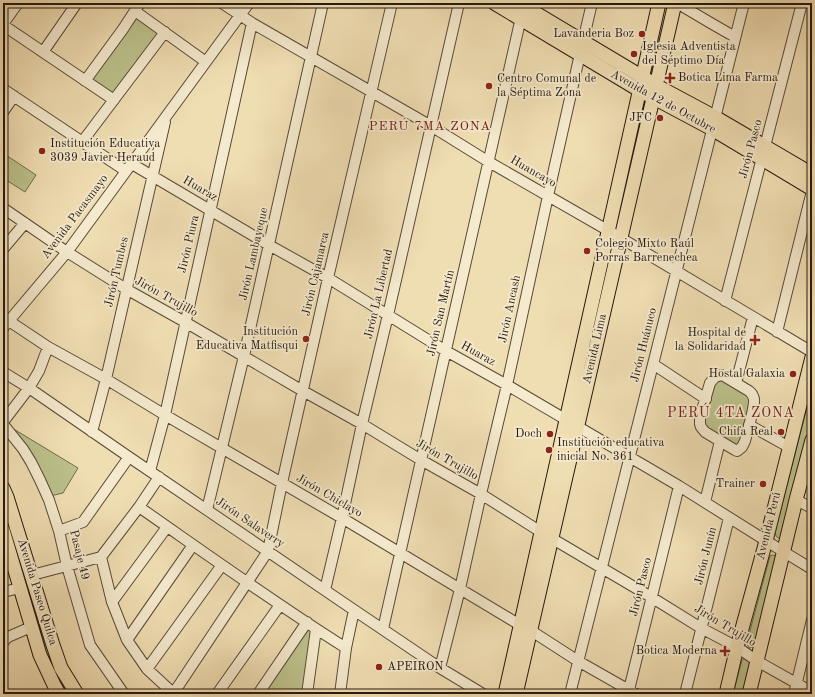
<svg xmlns="http://www.w3.org/2000/svg" width="815" height="697" font-family="'Old Standard TT',serif">
<rect width="100%" height="100%" fill="#f0deb3"/>
<filter id="stains"><feTurbulence type="fractalNoise" baseFrequency=".005" numOctaves="4"/><feColorMatrix values="0 0 0 0 .2 0 0 0 0 .09 0 0 0 0 .02 0 0 0 .5 -.17"/></filter>
<radialGradient id="worn" r=".72"><stop offset=".6" stop-color="#630" stop-opacity="0"/><stop offset="1" stop-color="#630" stop-opacity=".3"/></radialGradient>
<path fill="#bcc18b" stroke="#706d4d" d="M 133,15 L 159,34 L 112,97 L 88,81 Z
M 3,153 L 36,175 L 25,192 L 3,178 Z
M 720,379 L 748,395 L 750,399 L 739,444 L 736,447 L 707,428 L 704,423 L 716,381 Z
M 812,388 L 812,422 L 783,535 L 782,537 L 778,538 L 776,536 L 775,532 Z
M 12,428 L 78,468 L 63,493 L 50,496 L 34,460 Z
M 3,495 L 72,694 L 63,694 L 44,655 L 3,518 Z
M 772,555 L 777,556 L 755,645 L 754,647 L 749,648 L 748,646 L 747,642 L 770,556 Z
M 307,626 L 313,629 L 303,694 L 280,694 L 262,691 Z
M 744,659 L 747,659 L 751,663 L 743,694 L 733,694 L 742,660 Z"/>
<g fill="none" stroke-linecap="round" stroke-linejoin="round">
<g stroke="#584a38" stroke-width="12">
<path id="minor" d="M 222,3 L 252,23 L 431,126 L 489,162 L 609,231 L 812,352
M 677,3 L 709,22 L 735,37
M 135,11 L 206,62
M 3,24 L 18,3
M 3,25 L 114,100
M 43,52 L 77,3
M 85,81 L 123,29 L 140,3
M 3,89 L 126,171
M 3,112 L 14,96
M 82,142 L 165,32
M 132,164 L 269,245 L 328,278 L 446,351 L 507,385 L 679,486 L 784,552 L 812,569
M 3,208 L 67,252 L 126,289 L 185,322 L 303,391 L 362,424 L 421,460 L 481,494 L 541,532 L 651,597 L 701,628 L 737,647 L 757,661 L 812,692
M 3,249 L 25,223
M 725,301 L 802,3
M 9,321 L 48,347 L 106,379 L 165,415 L 342,518 L 520,625 L 530,630 L 578,661 L 636,694
M 3,328 L 67,252 L 249,3
M 777,332 L 812,191
M 653,364 L 706,399
M 3,372 L 29,388 L 129,457 L 354,610 L 440,668 L 483,694
M 721,375 L 724,376 L 749,391 C 752,393 753,395 754,399 C 755,408 747,432 745,441 L 742,447 L 737,451 L 735,450 L 705,432 L 701,427 L 700,424 L 700,417 L 710,383 L 715,377 Z
M 736,383 L 753,317
M 3,422 L 29,388 L 39,371 L 48,347
M 3,424 L 23,449 L 31,462 L 40,480 L 49,500 L 59,531 L 67,566 L 90,645 L 124,694
M 749,425 L 789,447
M 92,432 L 106,379 L 165,122
M 150,471 L 165,415 L 252,23
M 796,500 L 812,508
M 705,502 L 720,441
M 139,507 C 208,555 276,604 346,648
M 207,510 L 244,356 L 323,3
M 59,531 L 83,522 L 129,457
M 101,557 L 112,602 L 127,640 L 147,669 L 174,694
M 32,575 L 101,557 L 139,507 L 159,477
M 325,590 L 342,518 L 362,424 L 388,315 L 459,3
M 3,592 L 20,588
M 112,602 L 167,527
M 383,629 L 522,13
M 127,640 L 193,545
M 3,642 L 8,637 L 31,627
M 440,668 L 460,589 L 481,494 L 507,385 L 548,196 L 580,54 L 592,3
M 147,669 L 222,565
M 173,694 L 268,551 L 282,483 L 328,278 L 392,3
M 217,694 L 280,605
M 258,694 L 307,622
M 307,694 L 316,629
M 340,694 L 346,648 L 354,610
M 570,694 L 744,3
M 628,694 L 679,486
M 685,694 L 729,518
M 794,694 L 812,620"/>
</g>
<g stroke="#25190f" stroke-width="15">
<path id="major" d="M 494,3 L 639,90 L 712,129 L 812,189
M 519,3 L 661,88 L 715,117 L 812,174
M 3,488 L 7,497 L 53,645 L 61,668 L 77,694
M 3,530 L 40,655 L 54,685 L 59,694
M 505,694 L 659,3
M 516,694 L 675,3
M 726,694 L 737,647 L 766,541 L 812,357
M 749,694 L 796,500 L 812,440"/>
</g>
<use href="#minor" stroke="#f5eace" stroke-width="10"/>
<use href="#major" stroke="#f0deb3" stroke-width="13"/>
</g>
<g fill="#8f2418" stroke="#f5eace" stroke-width="1.5">
<circle cx="642" cy="34" r="4"/>
<circle cx="634" cy="54" r="4"/>
<path d="M668 72h4v4h4v4h-4v4h-4v-4h-4v-4h4z"/>
<circle cx="489" cy="86" r="4"/>
<circle cx="660" cy="118" r="4"/>
<circle cx="42" cy="151" r="4"/>
<circle cx="587" cy="251" r="4"/>
<circle cx="306" cy="339" r="4"/>
<path d="M753 334h4v4h4v4h-4v4h-4v-4h-4v-4h4z"/>
<circle cx="793" cy="374" r="4"/>
<circle cx="781" cy="432" r="4"/>
<circle cx="550" cy="434" r="4"/>
<circle cx="549" cy="450" r="4"/>
<circle cx="763" cy="484" r="4"/>
<path d="M723 645h4v4h4v4h-4v4h-4v-4h-4v-4h4z"/>
<circle cx="379" cy="667" r="4"/>
</g>
<g text-anchor="middle" dominant-baseline="central" stroke-width="3.5" stroke-linejoin="round" paint-order="stroke">
<g font-size="12" fill="#25190f" stroke="#f5eace" text-anchor="end">
<text x="634" y="34">Lavanderia Boz</text>
<text x="642" y="47" text-anchor="start">Iglesia Adventista<tspan x="642" dy="14">del Séptimo Día</tspan></text>
<text x="678" y="78" text-anchor="start">Botica Lima Farma</text>
<text x="497" y="79" text-anchor="start">Centro Comunal de<tspan x="497" dy="14">la Séptima Zona</tspan></text>
<text x="652" y="118">JFC</text>
<text x="50" y="144" text-anchor="start">Institución Educativa<tspan x="50" dy="14">3039 Javier Heraud</tspan></text>
<text x="595" y="244" text-anchor="start">Colegio Mixto Raúl<tspan x="595" dy="14">Porras Barrenechea</tspan></text>
<text x="298" y="332">Institución<tspan x="298" dy="14">Educativa Matfisqui</tspan></text>
<text x="746" y="333">Hospital de<tspan x="746" dy="14">la Solidaridad</tspan></text>
<text x="785" y="374">Hostal Galaxia</text>
<text x="773" y="432">Chifa Real</text>
<text x="542" y="434">Doch</text>
<text x="557" y="443" text-anchor="start">Institución educativa<tspan x="557" dy="14">inicial No. 361</tspan></text>
<text x="755" y="484">Trainer</text>
<text x="717" y="651">Botica Moderna</text>
<text x="387" y="667" text-anchor="start">APEIRON</text>
</g>
<g font-size="12" fill="#25190f" stroke="#f5eace">
<text transform="translate(663 102) rotate(29)">Avenida 12 de Octubre</text>
<text transform="translate(751 149) rotate(-75)">Jirón Pasco</text>
<text transform="translate(533 172) rotate(30)">Huancayo</text>
<text transform="translate(200 189) rotate(30)">Huaraz</text>
<text transform="translate(75 217) rotate(-53)">Avenida Pacasmayo</text>
<text transform="translate(189 244) rotate(-77)">Jirón Piura</text>
<text transform="translate(254 254) rotate(-77)">Jirón Lambayeque</text>
<text transform="translate(117 272) rotate(-77)">Jirón Tumbes</text>
<text transform="translate(316 274) rotate(-77)">Jirón Cajamarca</text>
<text transform="translate(379 294) rotate(-77)">Jirón La Libertad</text>
<text transform="translate(166 297) rotate(29)">Jirón Trujillo</text>
<text transform="translate(510 309) rotate(-78)">Jirón Ancash</text>
<text transform="translate(441 313) rotate(-77)">Jirón San Martín</text>
<text transform="translate(644 345) rotate(-76)">Jirón Huánuco</text>
<text transform="translate(595 349) rotate(-77)">Avenida Lima</text>
<text transform="translate(478 354) rotate(29)">Huaraz</text>
<text transform="translate(447 460) rotate(30)">Jirón Trujillo</text>
<text transform="translate(329 496) rotate(30)">Jirón Chiclayo</text>
<text transform="translate(250 523) rotate(34)">Jirón Salaverry</text>
<text transform="translate(769 526) rotate(-76)">Avenida Perú</text>
<text transform="translate(79 555) rotate(76)">Pasaje 49</text>
<text transform="translate(706 556) rotate(-76)">Jirón Junín</text>
<text transform="translate(641 587) rotate(-76)">Jirón Pasco</text>
<text transform="translate(37 592) rotate(73)">Avenida Paseo Quilca</text>
<text transform="translate(725 626) rotate(31)">Jirón Trujillo</text>
</g>
<g font-size="13" letter-spacing="1" fill="#7a1f14" stroke="#f5eace">
<text x="430" y="126">PERÚ 7MA ZONA</text>
</g>
<g font-size="14" letter-spacing="1" fill="#7a1f14" stroke="#f5eace">
<text x="731" y="413">PERÚ 4TA ZONA</text>
</g>
</g>
<rect width="815" height="697" fill="none" stroke="#f0deb3" stroke-width="16"/>
<rect x="4" y="4" width="807" height="689" fill="none" stroke="#25190f" stroke-width="2"/>
<rect x="8" y="8" width="799" height="681" fill="none" stroke="#25190f"/>
<rect width="100%" height="100%" filter="url(#stains)"/>
<rect width="100%" height="100%" fill="url(#worn)"/>
</svg>
